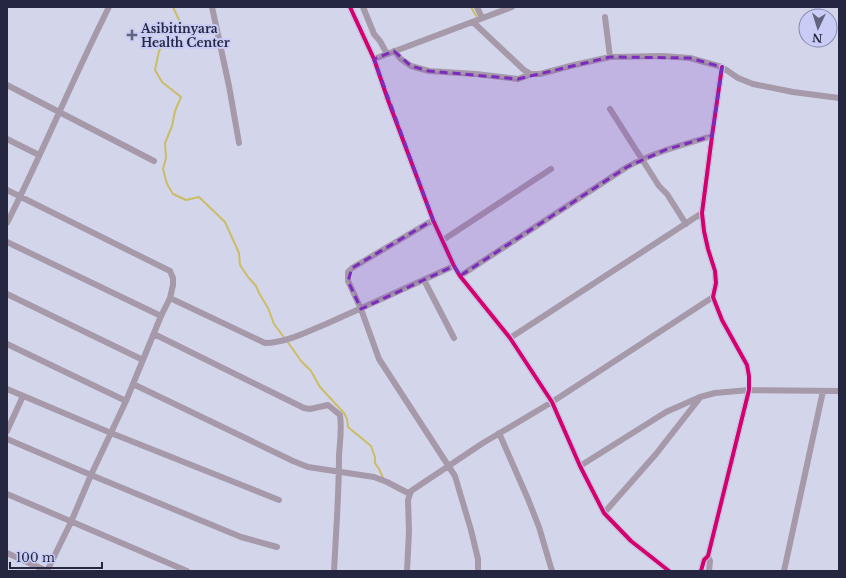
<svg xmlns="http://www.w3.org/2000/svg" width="846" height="578" font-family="'Libre Baskerville',serif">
<rect width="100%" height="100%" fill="#d3d5eb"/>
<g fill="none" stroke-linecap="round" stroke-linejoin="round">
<path stroke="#cbbd65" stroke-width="2" d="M 173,7 L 180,22 L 159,51 L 155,70 L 162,82 L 181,97 L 175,111 L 172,126 L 165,143 L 166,158 L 163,169 L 167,184 L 173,194 L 186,200 L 199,197 L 225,222 L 239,253 L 240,265 L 248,277 L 256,286 L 259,293 L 268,308 L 274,324 L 292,348 L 301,361 L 311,371 L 320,387 L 344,413 L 347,419 L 348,427 L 371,446 L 375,457 L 375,463 L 379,469 L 383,478
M 471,7 L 476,16"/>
<path stroke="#a599aa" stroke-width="6" d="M 212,7 L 229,86 L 239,143
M 350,7 L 374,59 L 388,100 L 433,220 L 454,266 L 460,276 L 510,338 L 552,402 L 580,466 L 604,513 L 631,541 L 669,571
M 363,7 L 374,34 L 380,41 L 387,54
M 477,7 L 482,18
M 605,17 L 610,57
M 473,22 L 524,70 L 531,74 L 540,74 L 574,65 L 610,57 L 663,56 L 690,58 L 722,67 L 738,78 L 753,84 L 793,92 L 839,98
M 394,51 L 401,59 L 411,66 L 429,71 L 476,74 L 518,79 L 531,74
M 374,59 L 512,7
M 7,85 L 154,161
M 610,109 L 659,186 L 667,194 L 686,224
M 7,139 L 39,155
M 7,190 L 170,271 L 173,278 L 173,285 L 170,298 L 161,316 L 126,401 L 91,475 L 71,522 L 47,571
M 433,220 L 352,268 L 348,272 L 348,281 L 361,309 L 379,359 L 455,476 L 471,530 L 478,559 L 478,571
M 7,223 C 43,152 73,78 109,7
M 443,240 L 551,169
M 7,242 L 161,316
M 460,276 L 627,167 C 654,152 683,145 712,136
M 424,280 L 454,338
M 7,294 L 143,360
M 170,298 L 265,343 C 286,343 306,332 326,324 C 369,305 412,285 454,266
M 154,334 L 304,408 L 310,409 L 328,405 L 340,415 C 342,429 340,441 339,455 C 339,494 336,532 334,571
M 510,338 L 702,213
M 7,344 L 126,401
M 133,384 L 293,461 L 308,467 L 374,477 L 387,482 L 410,494
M 7,389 L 111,433 L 279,500
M 7,431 L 23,396
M 499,433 L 528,499 L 539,527 L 552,571
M 7,439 L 91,475 L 241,537 L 277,547
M 580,466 L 666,412 L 700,397 L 715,393 L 749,390 L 839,391
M 7,494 L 187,571
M 604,513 L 656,454 L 699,399
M 7,553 L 47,571
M 708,556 L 710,561 L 709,571
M 407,571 L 409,531 L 408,500 L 411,491 L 483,443 L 552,402 L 713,297
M 701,571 L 704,560 L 708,556 L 749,390 L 749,376 L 747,365 L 722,320 L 713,297 L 716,283 L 715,271 L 708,249 L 704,231 L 702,213 L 712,136 L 722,67
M 784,571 L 823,391"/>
<g stroke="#c9cdf5" stroke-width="6">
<path id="cycleway" d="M 350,7 L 374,59 L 388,100 L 433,220 L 454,266 L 460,276 L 510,338 L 552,402 L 580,466 L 604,513 L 631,541 L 669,571
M 701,571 L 704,560 L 708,556 L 749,390 L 749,376 L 747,365 L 722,320 L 713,297 L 716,283 L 715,271 L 708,249 L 704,231 L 702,213 L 712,136 L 722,67"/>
</g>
<use href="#cycleway" stroke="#d6006c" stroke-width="4"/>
</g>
<path fill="#7b2cbf" fill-opacity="0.2" stroke="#7b2cbf" stroke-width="3" stroke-dasharray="8 5" stroke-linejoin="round" d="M 394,51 L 411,66 L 429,71 L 518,79 L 610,57 L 690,58 L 722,67 L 712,136 L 665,150 L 627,167 L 460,276 L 454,266 L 361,309 L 348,281 L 352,268 L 433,220 L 374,59 Z"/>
<path fill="#62637c" stroke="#c9cdf5" stroke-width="1.5" d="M130 29h4v4h4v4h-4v4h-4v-4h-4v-4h4z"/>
<g text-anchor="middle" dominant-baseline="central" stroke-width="4" stroke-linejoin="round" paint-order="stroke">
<g font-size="12" font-weight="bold" fill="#252640" stroke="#c9cdf5" text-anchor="start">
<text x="141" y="28">Asibitinyara<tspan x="141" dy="14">Health Center</tspan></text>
</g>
</g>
<rect width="846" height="578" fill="none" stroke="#252640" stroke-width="16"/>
<g transform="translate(818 28) rotate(184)"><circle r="19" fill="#c9cdf5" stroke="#878aad"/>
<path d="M0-3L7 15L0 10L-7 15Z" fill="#62637c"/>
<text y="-6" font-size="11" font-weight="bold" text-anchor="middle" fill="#252640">N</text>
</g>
<path d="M10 562v6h92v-6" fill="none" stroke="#252640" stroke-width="2"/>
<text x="16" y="562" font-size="12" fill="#252640" stroke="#c9cdf5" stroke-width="3" paint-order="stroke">100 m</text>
</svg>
